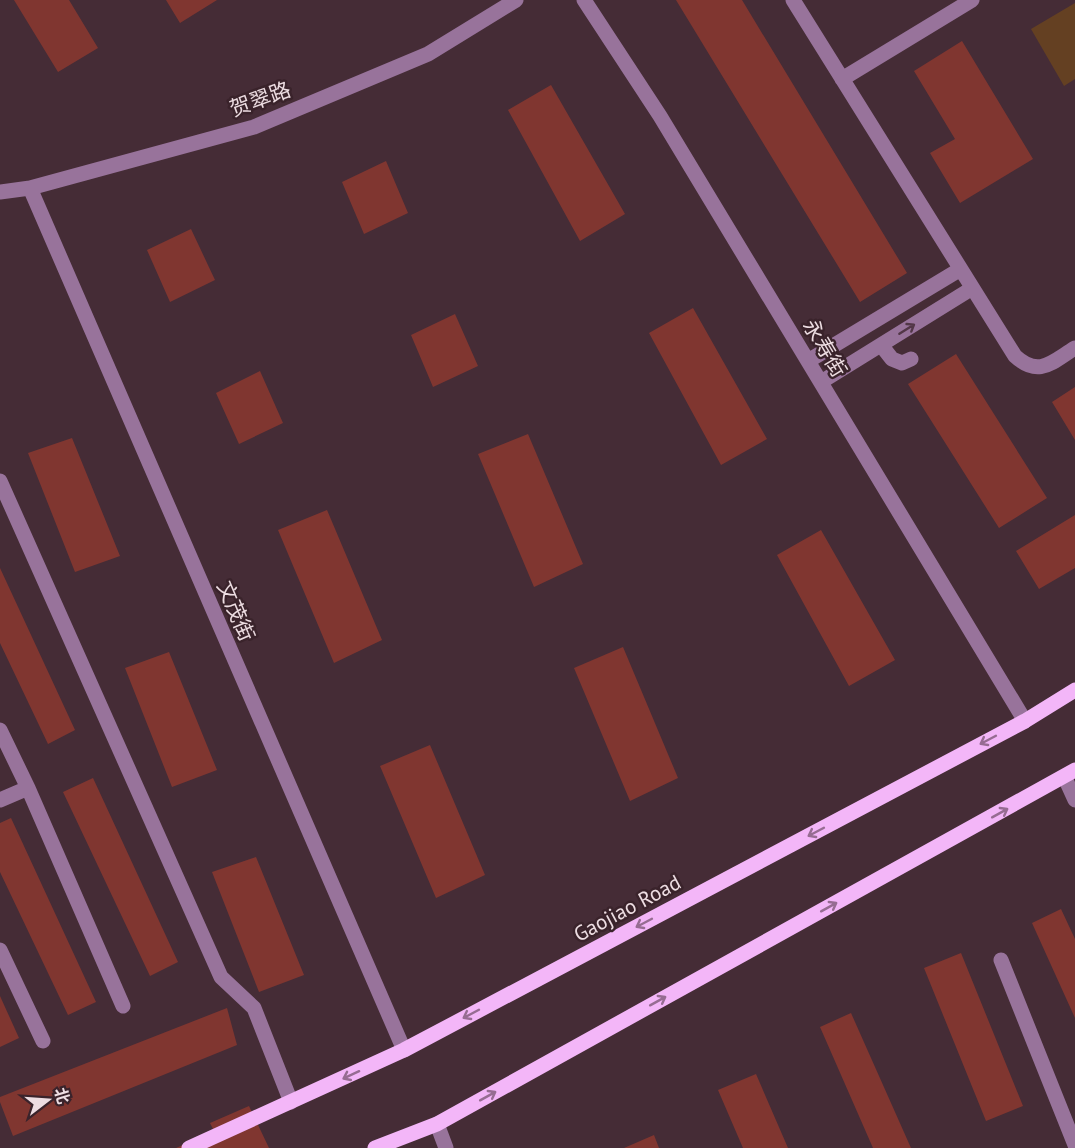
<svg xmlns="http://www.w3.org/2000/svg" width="1075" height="1148" font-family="'PT Sans','Noto Sans SC',sans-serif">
<rect width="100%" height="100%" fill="#452c36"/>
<path fill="#644022" d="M 1075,3 L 1075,79 L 1064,86 L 1031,29 Z"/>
<path fill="#803630" d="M 14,0 L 69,0 L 98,48 L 58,72 Z
M 166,0 L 217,0 L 180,23 Z
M 676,0 L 742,0 L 907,273 L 860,302 Z
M 962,41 L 1033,159 L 960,203 L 930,153 L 955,139 L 914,71 Z
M 551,85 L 625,214 L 580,241 L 508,110 Z
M 386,161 L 408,213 L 364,234 L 342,182 Z
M 191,229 L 215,280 L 170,302 L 147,250 Z
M 693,308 L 767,439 L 721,465 L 649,333 Z
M 455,314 L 478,366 L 433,387 L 411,335 Z
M 956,354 L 1047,498 L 999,528 L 908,384 Z
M 260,371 L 283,423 L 239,444 L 216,393 Z
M 1075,387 L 1075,440 L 1052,402 Z
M 528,434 L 583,564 L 534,587 L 478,454 Z
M 72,438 L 120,556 L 75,572 L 28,453 Z
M 327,510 L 382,640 L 334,663 L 278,530 Z
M 1075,515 L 1075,568 L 1039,589 L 1016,551 Z
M 821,530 L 895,660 L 849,686 L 777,555 Z
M 0,568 L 75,730 L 48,744 L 0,643 Z
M 623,647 L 678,778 L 630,801 L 574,668 Z
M 169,652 L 217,770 L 172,787 L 125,668 Z
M 430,745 L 485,875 L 436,898 L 380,766 Z
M 93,778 L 178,962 L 150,976 L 63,792 Z
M 11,818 L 96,1002 L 68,1015 L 0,872 L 0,823 Z
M 256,857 L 304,975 L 259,992 L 212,872 Z
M 1061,909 L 1075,939 L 1075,1018 L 1032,923 Z
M 961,953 L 1023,1106 L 986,1121 L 924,968 Z
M 0,996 L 19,1038 L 0,1047 Z
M 227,1008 L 237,1045 L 13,1136 L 0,1102 L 0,1097 Z
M 851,1013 L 911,1148 L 873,1148 L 820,1027 Z
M 756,1074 L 788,1148 L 743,1148 L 718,1090 Z
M 249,1106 L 269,1148 L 176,1148 L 214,1131 L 210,1123 Z
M 654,1135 L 659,1148 L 624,1148 Z"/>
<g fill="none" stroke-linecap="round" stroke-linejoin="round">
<path stroke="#98739b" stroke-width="15" d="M 584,0 L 660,116 L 1025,721
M 793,0 L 1015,356 C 1039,378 1052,362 1075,348
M 842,79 L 972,0
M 30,188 L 404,1050
M 0,192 L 30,188 L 254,127 L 428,54 L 516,0
M 881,345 L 892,359 L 902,363 L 911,359
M 808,361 L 959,270
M 821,382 L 971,289
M 0,481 L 221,977 L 254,1008 L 291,1102
M 0,730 L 28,788 L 0,800
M 1065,778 L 1075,800
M 28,788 L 123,1006
M 0,950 L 43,1041
M 1001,960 L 1075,1145
M 437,1124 L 446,1148"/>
<path stroke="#f3b6f8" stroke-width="15" d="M 189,1148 L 404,1050 L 1025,721 L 1075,690
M 375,1148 L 437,1124 L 1075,770"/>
</g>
<defs><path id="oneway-shaft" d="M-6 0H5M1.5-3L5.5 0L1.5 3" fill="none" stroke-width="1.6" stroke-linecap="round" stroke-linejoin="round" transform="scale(1.5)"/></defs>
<use stroke="#523747" href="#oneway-shaft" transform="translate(907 329) rotate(-32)"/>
<g stroke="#966c92">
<use href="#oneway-shaft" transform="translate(988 740) rotate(152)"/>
<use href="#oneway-shaft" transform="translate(1000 813) rotate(-29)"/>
<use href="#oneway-shaft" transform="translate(816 832) rotate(152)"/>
<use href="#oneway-shaft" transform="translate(829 907) rotate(-29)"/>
<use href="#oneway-shaft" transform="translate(644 923) rotate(152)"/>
<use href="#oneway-shaft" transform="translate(658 1001) rotate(-29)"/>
<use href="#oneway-shaft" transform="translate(471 1014) rotate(152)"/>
<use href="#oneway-shaft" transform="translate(351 1075) rotate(155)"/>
<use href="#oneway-shaft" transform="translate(488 1096) rotate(-29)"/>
</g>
<g text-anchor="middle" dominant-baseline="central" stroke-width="5" stroke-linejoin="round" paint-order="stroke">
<g font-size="21" fill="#eddde2" stroke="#3a232b">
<text transform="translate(260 99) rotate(-20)">贺翠路</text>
<text transform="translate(825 348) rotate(59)">永寿街</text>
<text transform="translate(236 611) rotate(67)">文茂街</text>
<text transform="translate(627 908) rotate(-28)">Gaojiao Road</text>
</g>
</g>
<g transform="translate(48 1100) rotate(73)" stroke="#3a232b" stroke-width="4.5" paint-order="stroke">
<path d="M0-4.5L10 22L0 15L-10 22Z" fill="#eddde2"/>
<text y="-9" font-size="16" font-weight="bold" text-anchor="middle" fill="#eddde2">北</text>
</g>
</svg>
